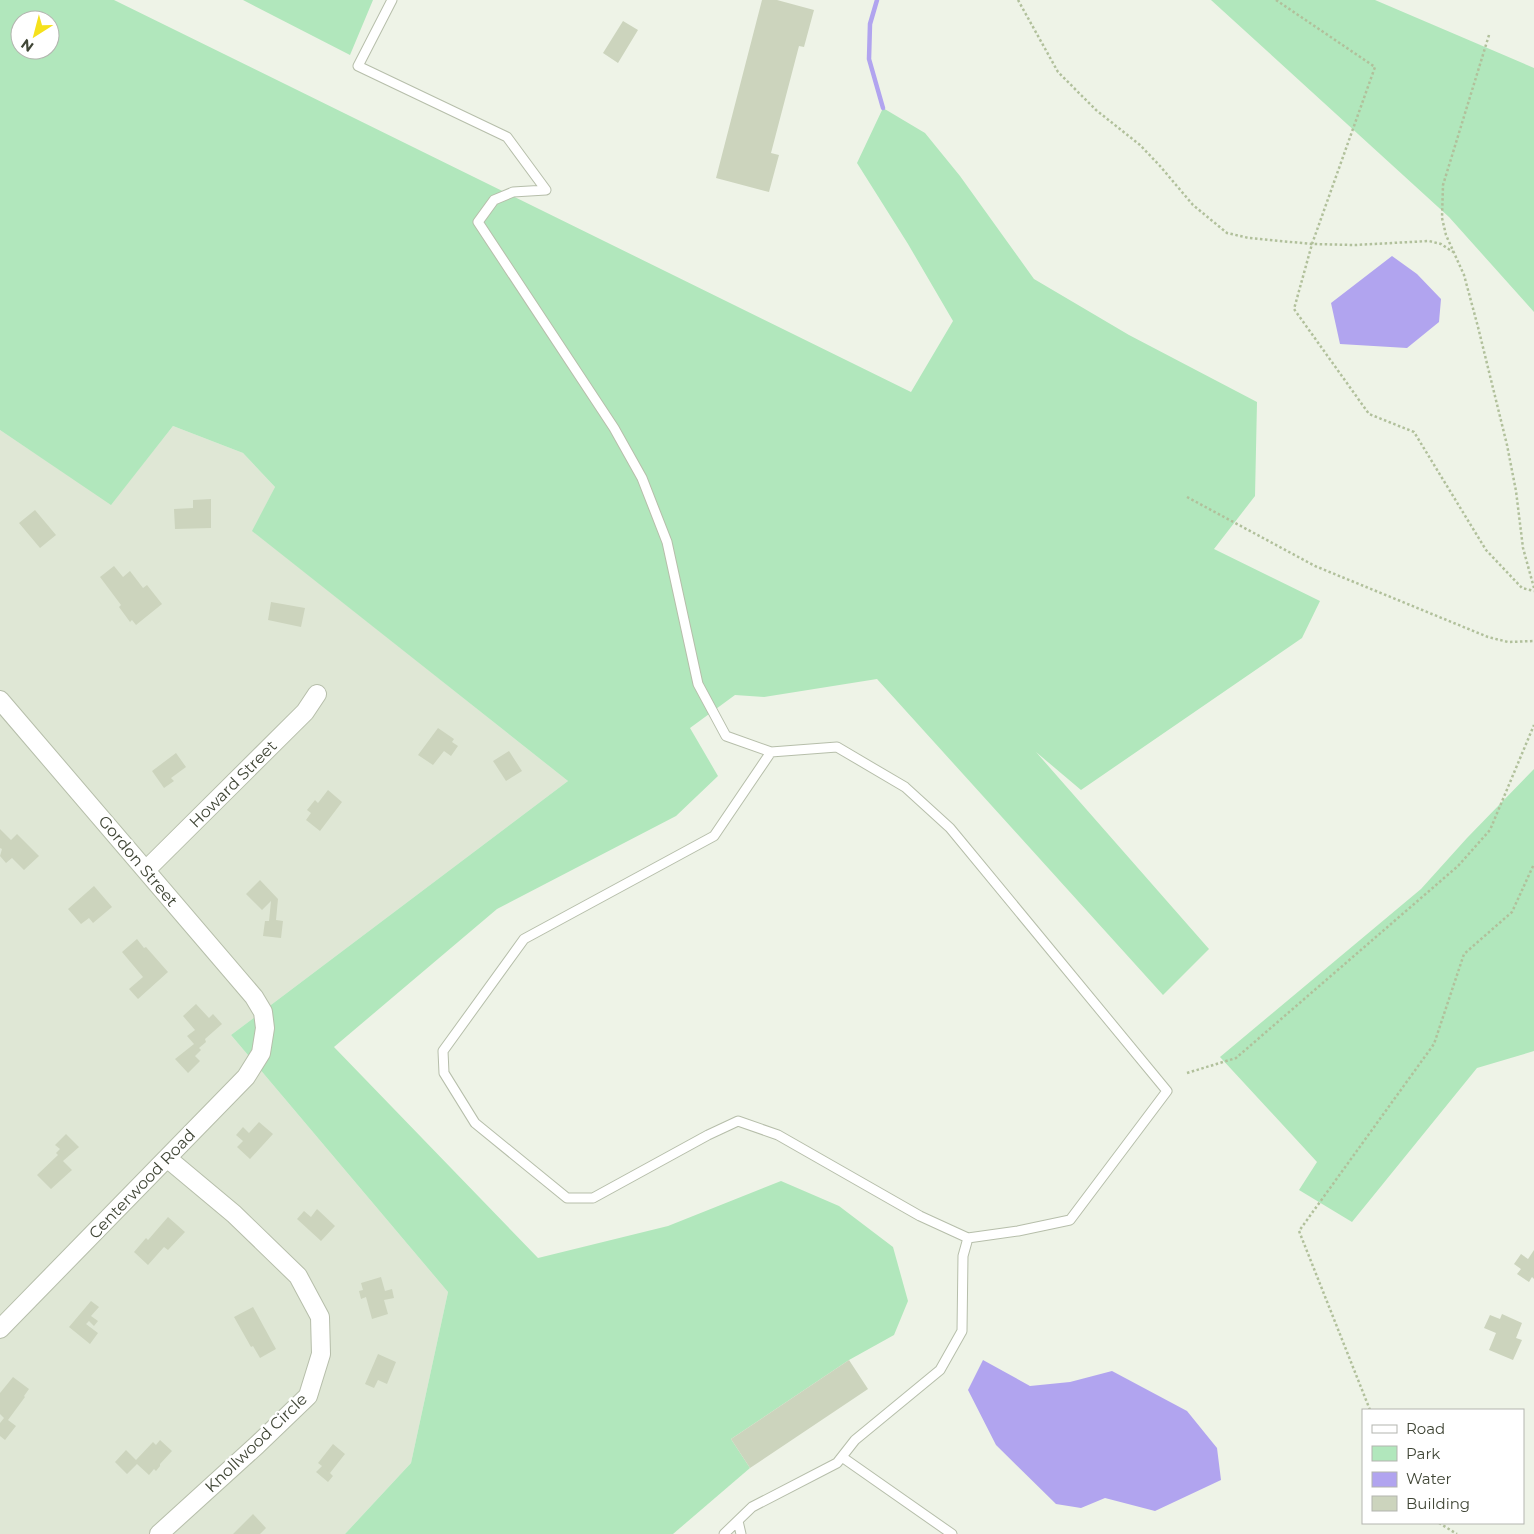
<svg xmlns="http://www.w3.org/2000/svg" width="1534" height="1534" font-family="Montserrat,sans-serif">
<rect width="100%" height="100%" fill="#eef3e7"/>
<path fill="#dfe7d5" d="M 173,426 L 243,453 L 275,487 L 253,531 L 568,781 L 231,1035 L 448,1292 L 411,1463 L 345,1534 L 0,1534 L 0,430 L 111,504 Z"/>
<path fill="#b1e7bc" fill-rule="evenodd" d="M 0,0 L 114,0 L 911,392 L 953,321 L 908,244 L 857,163 L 883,108 L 925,133 L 960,176 L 1034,279 L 1129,335 L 1257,402 L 1255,496 L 1214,549 L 1320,601 L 1302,638 L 1081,790 L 1036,752 L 1209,949 L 1163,995 L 877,679 L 764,697 L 735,695 L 690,728 L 718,776 L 676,816 L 497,909 L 334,1047 L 538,1258 L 668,1226 L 781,1181 L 839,1206 L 893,1247 L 908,1301 L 894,1335 L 849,1360 L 731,1439 L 750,1468 L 673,1534 L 345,1534 L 411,1463 L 448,1292 L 231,1035 L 568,781 L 252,531 L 275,487 L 243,453 L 173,426 L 111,505 L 0,430 ZM 20,20 L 50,20 L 50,50 L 20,50 Z
M 243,0 L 373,0 L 350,55 Z
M 1211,0 L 1375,0 L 1534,68 L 1534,312 L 1449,217 Z
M 1534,769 L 1534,1051 L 1477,1068 L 1352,1222 L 1299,1190 L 1317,1162 L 1220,1057 L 1421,889 L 1467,838 Z"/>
<path fill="#b1a4ef" d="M 1392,256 L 1417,274 L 1441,299 L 1439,322 L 1407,348 L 1340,344 L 1331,303 Z
M 983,1360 L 1030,1386 L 1070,1382 L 1112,1371 L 1187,1411 L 1217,1448 L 1221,1480 L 1155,1511 L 1105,1498 L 1081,1508 L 1056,1504 L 996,1445 L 968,1390 Z"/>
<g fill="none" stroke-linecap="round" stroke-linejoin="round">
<path stroke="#b1a4ef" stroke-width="4.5" d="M 877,0 L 870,24 L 869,59 L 883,108"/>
</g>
<path fill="#ccd4bd" d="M 762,0 L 777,0 L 814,10 L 804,47 L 799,46 L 771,153 L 779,155 L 769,192 L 716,178 Z
M 623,21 L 638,30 L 618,63 L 603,53 Z
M 211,499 L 211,528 L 175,529 L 174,509 L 193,508 L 193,500 Z
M 35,510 L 56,535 L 40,548 L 19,523 Z
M 114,566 L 123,577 L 130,571 L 143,588 L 147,585 L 162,604 L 136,625 L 132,620 L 130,622 L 119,607 L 121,605 L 100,577 Z
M 271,602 L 305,608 L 301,627 L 268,620 Z
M 438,728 L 454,739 L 452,742 L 458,746 L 451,756 L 444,751 L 433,765 L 418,755 Z
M 509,751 L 522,771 L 506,781 L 493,761 Z
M 176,753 L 186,767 L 171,778 L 174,781 L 164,788 L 152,771 Z
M 328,790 L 342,802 L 320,831 L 306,820 L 311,813 L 307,810 L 315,800 L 318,803 Z
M 0,829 L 11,840 L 17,834 L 39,856 L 24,870 L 12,858 L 6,863 L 0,856 L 2,849 L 0,848 Z
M 260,880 L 278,899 L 276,920 L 283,921 L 281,938 L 263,936 L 265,921 L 269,921 L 271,901 L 262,910 L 246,894 Z
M 94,886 L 112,907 L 93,923 L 89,918 L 81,924 L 68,909 Z
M 137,939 L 144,948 L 146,947 L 168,972 L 138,999 L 129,989 L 143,977 L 122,952 Z
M 196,1004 L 209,1018 L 213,1014 L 222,1024 L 205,1039 L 206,1042 L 199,1048 L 201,1050 L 195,1056 L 200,1061 L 188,1073 L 175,1059 L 194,1044 L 187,1036 L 195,1030 L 183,1016 Z
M 259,1122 L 273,1134 L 250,1159 L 237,1147 L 243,1141 L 236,1135 L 243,1127 L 249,1133 Z
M 66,1134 L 79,1147 L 63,1161 L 72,1170 L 51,1189 L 37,1175 L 58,1155 L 56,1153 L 60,1149 L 55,1145 Z
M 317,1209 L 335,1226 L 321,1241 L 297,1219 L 304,1211 L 311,1217 Z
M 168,1217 L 185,1232 L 168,1250 L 164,1247 L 148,1265 L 134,1252 L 146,1238 L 148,1240 Z
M 1534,1250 L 1534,1279 L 1532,1277 L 1529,1282 L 1517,1274 L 1521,1269 L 1514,1264 L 1521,1254 L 1528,1259 Z
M 381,1277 L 385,1291 L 392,1289 L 394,1298 L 384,1300 L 388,1314 L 372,1319 L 366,1297 L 361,1299 L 359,1291 L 363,1290 L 361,1283 Z
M 91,1301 L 99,1307 L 91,1316 L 98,1321 L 94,1326 L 89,1321 L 86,1324 L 98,1333 L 90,1344 L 69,1327 Z
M 253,1307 L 276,1349 L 260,1358 L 253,1346 L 251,1347 L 234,1317 Z
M 1502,1314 L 1522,1323 L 1516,1338 L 1522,1340 L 1513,1360 L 1489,1350 L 1496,1333 L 1484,1328 L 1490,1315 L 1500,1319 Z
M 378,1354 L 396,1362 L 387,1384 L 378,1380 L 374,1388 L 365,1384 Z
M 849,1360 L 868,1389 L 750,1468 L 731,1439 Z
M 13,1377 L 29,1389 L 24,1396 L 25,1397 L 8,1420 L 16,1426 L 5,1440 L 0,1436 L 0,1423 L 4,1418 L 0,1414 L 0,1393 Z
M 160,1440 L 172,1451 L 160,1464 L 160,1466 L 156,1471 L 154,1469 L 149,1475 L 137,1464 L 127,1474 L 115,1462 L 126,1450 L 136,1460 L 153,1442 L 156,1445 Z
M 333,1444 L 345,1454 L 330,1473 L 333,1476 L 328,1482 L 316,1472 L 322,1466 L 318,1463 Z
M 253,1514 L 266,1528 L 260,1534 L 233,1534 Z"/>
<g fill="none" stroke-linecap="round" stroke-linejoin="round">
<g stroke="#b6beaa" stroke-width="11">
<path id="service" d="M 392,0 L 358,66 L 507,137 L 546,190 L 513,192 L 494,200 L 478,222 L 614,428 L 642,478 L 667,542 L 698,684 L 726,736 L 771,752 L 837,747 L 905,787 L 950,828 L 1167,1091 L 1070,1220 L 1018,1231 L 968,1238 L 920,1216 L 778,1135 L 738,1121 L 708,1135 L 593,1198 L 567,1198 L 475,1123 L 444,1073 L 443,1051 L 524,939 L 714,836 L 771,752
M 842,1457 L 952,1534
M 738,1521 L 741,1534
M 724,1534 L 752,1507 L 837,1463 L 855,1440 L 940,1370 L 962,1331 L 963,1256 L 968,1238"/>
</g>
<g stroke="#b6beaa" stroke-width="20">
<path id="minor" d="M 0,700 L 254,997 L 263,1012 L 265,1028 L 261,1053 L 246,1077 L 0,1329
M 146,870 L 305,712 L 317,694
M 159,1534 L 257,1445 L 308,1396 L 321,1354 L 320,1317 L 298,1276 L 234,1214 L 167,1158"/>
</g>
<path stroke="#b1c09b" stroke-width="2.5" stroke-dasharray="2.5 2.5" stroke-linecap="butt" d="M 1018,0 L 1058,72 L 1096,110 L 1140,145 L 1160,166 L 1193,205 L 1227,233 L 1249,238 L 1312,244 L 1355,245 L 1429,241 L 1441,244 L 1453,252
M 1276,0 L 1375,67 L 1312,244 L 1294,309 L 1369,414 L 1414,432 L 1486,550 L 1522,588 L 1534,591
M 1489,35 L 1443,185 L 1442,218 L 1446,235 L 1464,275 L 1478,327 L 1507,445 L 1516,491 L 1523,548 L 1534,588
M 1187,497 L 1315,566 L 1488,637 L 1508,642 L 1534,641
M 1187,1073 L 1236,1058 L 1458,866 L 1490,830 L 1534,725
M 1370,1410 L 1299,1231 L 1434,1044 L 1464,954 L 1512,912 L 1534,864
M 1439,1523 L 1457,1534"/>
<use href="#service" stroke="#fff" stroke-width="9"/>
<use href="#minor" stroke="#fff" stroke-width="18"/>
</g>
<g text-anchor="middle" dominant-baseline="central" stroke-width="5" stroke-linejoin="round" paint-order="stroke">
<g font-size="16" fill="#404636" stroke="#fff">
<text transform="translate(233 784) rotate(-45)">Howard Street</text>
<text transform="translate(138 861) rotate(50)">Gordon Street</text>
<text transform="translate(142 1184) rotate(-46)">Centerwood Road</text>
<text transform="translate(256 1443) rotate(-44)">Knollwood Circle</text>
</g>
</g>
<rect x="1362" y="1409" width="162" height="115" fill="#ffffff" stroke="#b3b5af"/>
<rect x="1372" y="1425" width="25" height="8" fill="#ffffff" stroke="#b3b5af"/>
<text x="1406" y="1434" font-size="15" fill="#404636">Road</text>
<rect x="1372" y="1446" width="25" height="15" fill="#b1e7bc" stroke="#b3b5af"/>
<text x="1406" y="1459" font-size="15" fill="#404636">Park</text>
<rect x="1372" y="1472" width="25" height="15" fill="#b1a4ef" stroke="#b3b5af"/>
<text x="1406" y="1484" font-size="15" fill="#404636">Water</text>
<rect x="1372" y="1496" width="25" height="15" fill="#ccd4bd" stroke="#b3b5af"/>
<text x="1406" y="1509" font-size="15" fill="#404636">Building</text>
<g transform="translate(35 35) rotate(216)"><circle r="24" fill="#ffffff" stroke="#b3b5af"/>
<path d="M0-4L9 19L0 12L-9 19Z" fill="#f5e11c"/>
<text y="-8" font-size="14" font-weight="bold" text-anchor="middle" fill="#404636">N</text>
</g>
</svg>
